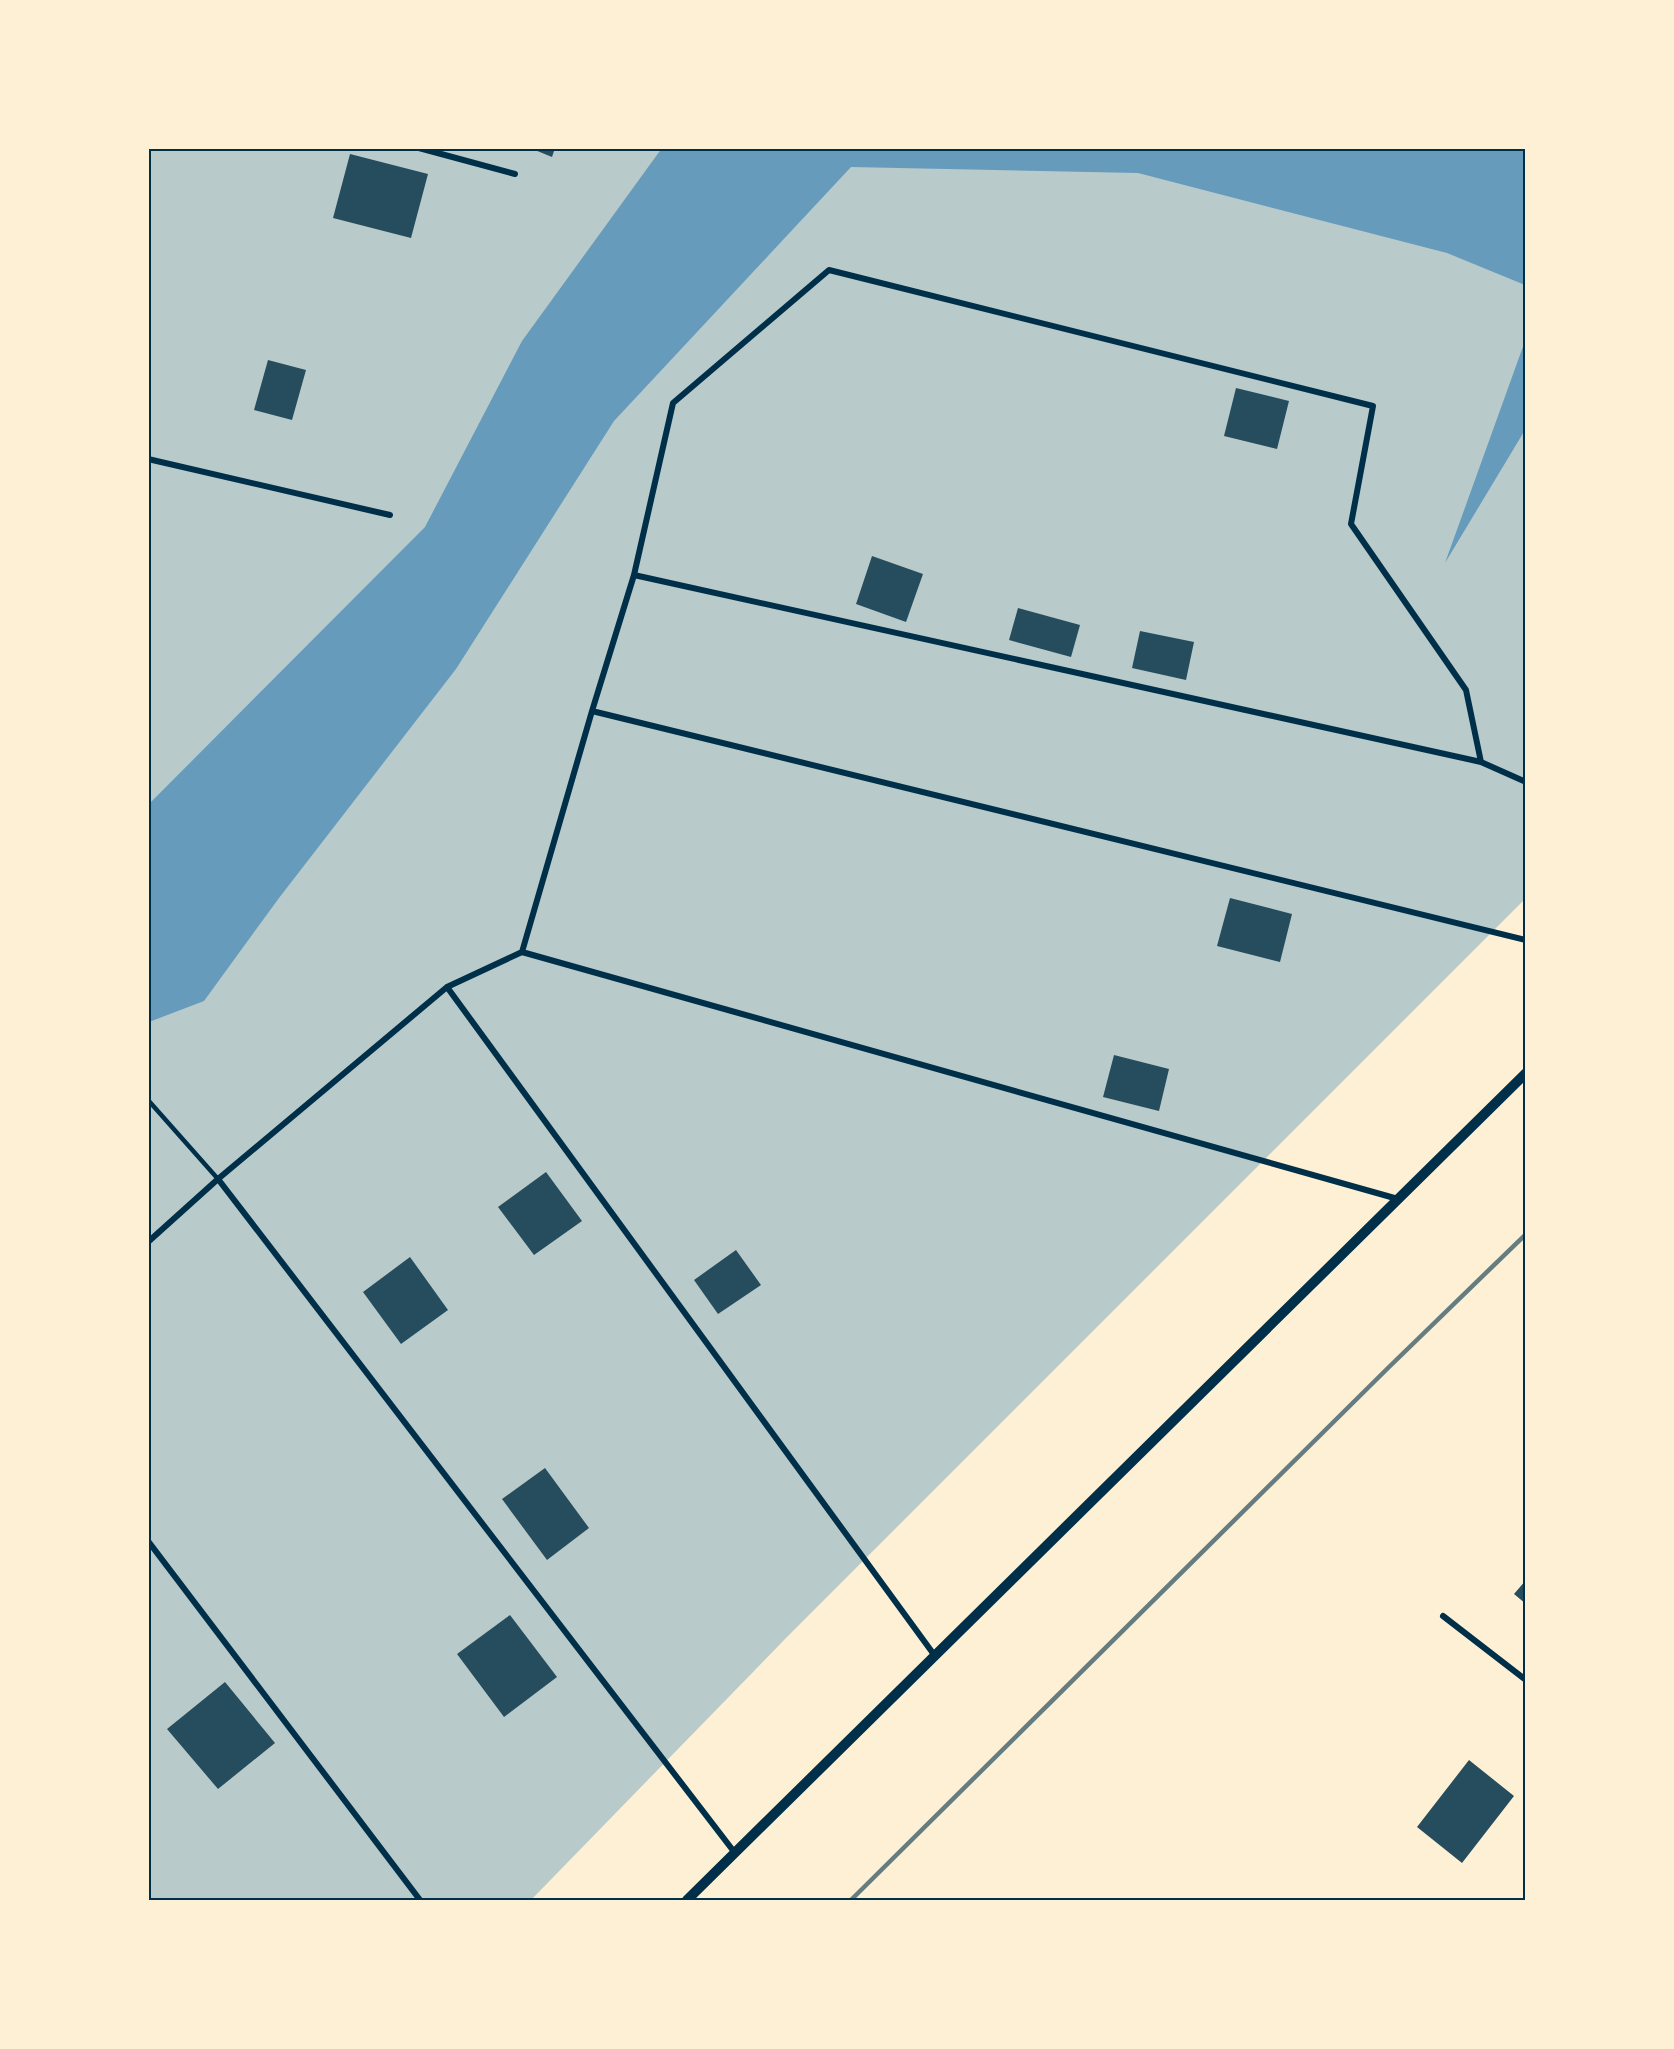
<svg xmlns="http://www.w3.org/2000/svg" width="1674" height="2049" font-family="Spectral,serif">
<rect width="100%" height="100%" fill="#fdf0d5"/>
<path fill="#b9caca" d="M 149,149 L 1500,149 L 1526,172 L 1525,899 L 787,1637 L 531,1900 L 149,1900 Z"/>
<path fill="#669bbc" d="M 662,148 L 1525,149 L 1525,285 L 1447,253 L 1138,173 L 851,167 L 614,421 L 456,669 L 279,898 L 204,1001 L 149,1022 L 149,804 L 425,527 L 522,341 Z
M 1525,341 L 1525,430 L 1445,563 Z"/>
<path fill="#264d5e" d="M 530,148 L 555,148 L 552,157 Z
M 350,154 L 428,174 L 411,238 L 333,218 Z
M 268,360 L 306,370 L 292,420 L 254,410 Z
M 1236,388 L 1289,401 L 1277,449 L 1224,436 Z
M 872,556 L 923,574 L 906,622 L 856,604 Z
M 1018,608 L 1080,625 L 1071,657 L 1009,640 Z
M 1140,631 L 1194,642 L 1186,680 L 1132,668 Z
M 1230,898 L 1292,914 L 1280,962 L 1217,946 Z
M 1114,1055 L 1169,1069 L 1159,1111 L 1103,1097 Z
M 546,1172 L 582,1221 L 534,1255 L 498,1207 Z
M 736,1250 L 761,1285 L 718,1314 L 694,1280 Z
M 410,1257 L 448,1310 L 401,1344 L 363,1292 Z
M 545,1468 L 589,1528 L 547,1560 L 502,1499 Z
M 1526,1580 L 1526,1604 L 1514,1594 Z
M 510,1615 L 557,1677 L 504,1717 L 457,1654 Z
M 225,1682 L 275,1743 L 218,1789 L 167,1729 Z
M 1469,1760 L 1514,1796 L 1462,1863 L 1417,1827 Z"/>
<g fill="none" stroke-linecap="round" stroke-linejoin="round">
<path stroke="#003049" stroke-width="4.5" d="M 148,1100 L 218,1179"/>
<path stroke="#003049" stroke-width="6" d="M 419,148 L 515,174
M 148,459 L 390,515
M 634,575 L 1481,762 L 1526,782
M 592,711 L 1526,940
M 522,952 L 1398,1199
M 447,987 L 935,1656
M 218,1179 L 735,1853
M 148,1242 L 218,1179 L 447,987 L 522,952 L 592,711 L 634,575 L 673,403 L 829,270 L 1373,406 L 1351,524 L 1466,690 L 1481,762
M 148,1541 L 420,1900
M 1443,1616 L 1526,1680"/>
<path stroke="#003049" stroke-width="10" d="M 687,1900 L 1526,1073"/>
<path stroke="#657d81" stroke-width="4.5" d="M 851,1900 L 1389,1367 L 1526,1234"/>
</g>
<rect width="1674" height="2049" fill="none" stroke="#fdf0d5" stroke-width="300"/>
<rect x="150" y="150" width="1374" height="1749" fill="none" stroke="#003049" stroke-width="2"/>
</svg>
